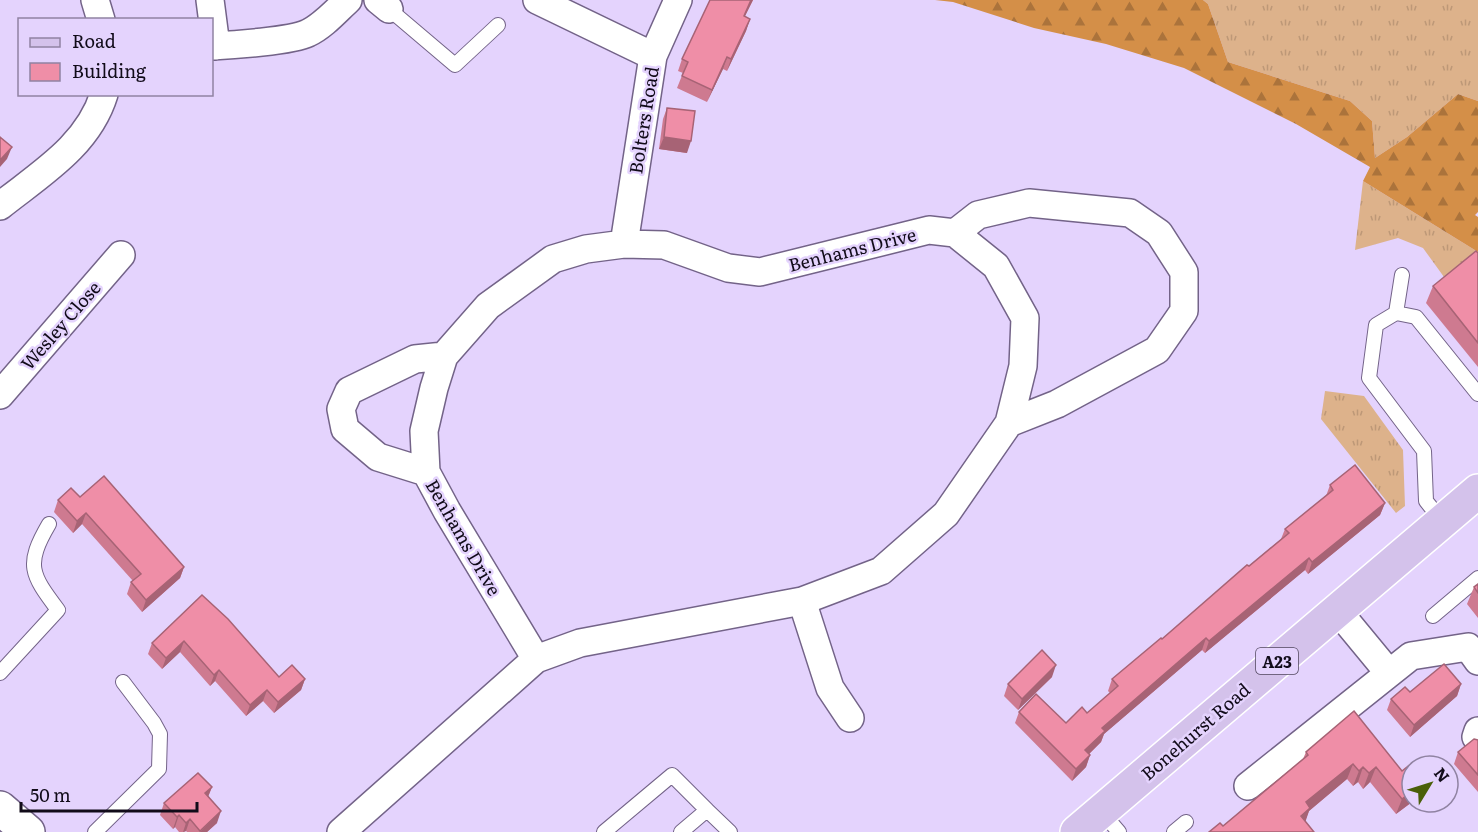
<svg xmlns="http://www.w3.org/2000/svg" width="1478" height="832" font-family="Literata,serif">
<defs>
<pattern id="grass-tufts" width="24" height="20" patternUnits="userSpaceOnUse" patternTransform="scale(1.5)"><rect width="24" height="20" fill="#ddb28b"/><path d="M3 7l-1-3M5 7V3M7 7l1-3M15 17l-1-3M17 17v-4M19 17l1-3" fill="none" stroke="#bd9877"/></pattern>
<pattern id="forest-firs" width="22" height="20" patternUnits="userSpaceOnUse" patternTransform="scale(1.5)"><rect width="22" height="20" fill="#d48f48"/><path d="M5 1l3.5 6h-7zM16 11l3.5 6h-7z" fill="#ab733b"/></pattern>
</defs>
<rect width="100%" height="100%" fill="#e4d3fd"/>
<path fill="url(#grass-tufts)" d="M 1203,0 L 1478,0 L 1478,101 L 1458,94 L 1407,137 L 1375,158 L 1372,121 L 1350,101 L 1228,62 L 1208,4 Z
M 1363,181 L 1478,252 L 1478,255 L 1459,274 L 1444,277 L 1423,248 L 1398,238 L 1355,250 Z
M 1325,391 L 1364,396 L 1403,450 L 1405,506 L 1396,513 L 1321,419 Z"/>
<path fill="url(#forest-firs)" d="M 935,0 L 1203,0 L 1208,4 L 1228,62 L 1350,101 L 1372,121 L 1375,158 L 1407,137 L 1458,94 L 1478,101 L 1478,212 L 1475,215 L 1478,217 L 1478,252 L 1363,181 L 1370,167 L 1296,124 L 1184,68 L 1106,44 L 1034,28 L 953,2 Z"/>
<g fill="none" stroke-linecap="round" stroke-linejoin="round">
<g stroke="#736388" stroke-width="16">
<path id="lane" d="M 389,9 L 455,65 L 498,25
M 1396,313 L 1402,275
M 1442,521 L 1426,501 L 1424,451 L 1369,378 L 1376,325 L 1396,313 L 1416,317 L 1478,394
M 1433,616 L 1478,578
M 0,673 L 58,610 C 31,574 25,565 49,524
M 707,810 L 730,832
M 1101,811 L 1119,832
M 95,832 L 159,769 L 160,734 L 154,723 L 123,682
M 604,832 L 672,775 L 707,810 L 681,832
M 1174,832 L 1186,822"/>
</g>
<g stroke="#736388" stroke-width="30">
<path id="street" d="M 95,0 L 101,20
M 210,0 L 216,46
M 378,0 L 389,9
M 537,0 L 653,56
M 212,46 C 232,45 292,41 308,33 C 323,26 336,11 348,0
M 0,206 C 40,174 88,146 104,94
M 955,233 L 978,215 L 1029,203 L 1130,213 L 1159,233 L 1184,272 L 1184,311 L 1157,350 L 1057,404 L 1009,423
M 624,244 L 653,56 L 678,0
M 0,395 L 121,255
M 426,472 L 378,457 L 345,429 L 341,409 L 349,391 L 415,359 L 444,356
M 802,601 L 830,688 L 850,718
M 1337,610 L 1389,673
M 1476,737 L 1478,731
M 1248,786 L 1411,656 L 1468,647 L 1478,661
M 341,832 L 536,659 L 580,643 L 802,601 L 881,571 L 946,514 L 1009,423 L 1023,366 L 1025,318 L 996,266 L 955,233 L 929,230 L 760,272 L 728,268 L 664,245 L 624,244 L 586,249 L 553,259 L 488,306 L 444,356 L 434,388 L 424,431 L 426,472 L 447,511 L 536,659"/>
</g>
<g stroke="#736388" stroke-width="36">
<path id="secondary" d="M 0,808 L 28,832"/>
</g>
<g stroke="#fff" stroke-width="36">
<path id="primary" d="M 1077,832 L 1478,491"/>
</g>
<use href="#lane" stroke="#fff" stroke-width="14"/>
<use href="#street" stroke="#fff" stroke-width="27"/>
<use href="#secondary" stroke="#fff" stroke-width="33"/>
<use href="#primary" stroke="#d4c2eb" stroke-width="33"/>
</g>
<path fill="#ce7a90" d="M 710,0 L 753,0 L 745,16 L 750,19 L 746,31 L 727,71 L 723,69 L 707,102 L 677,88 L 683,73 L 678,71 L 682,59 Z
M 667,108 L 687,153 L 659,149 L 663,119 Z
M 1478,253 L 1478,367 L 1426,303 L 1433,286 Z
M 1330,485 L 1385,503 L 1380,515 L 1308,574 L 1305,570 L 1205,653 L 1202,650 L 1104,734 L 1101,742 L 1089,754 L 1090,755 L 1086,767 L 1072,781 L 1015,723 L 1019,712 L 1066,723 L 1087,713 L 1110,693 L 1108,691 L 1112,679 L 1162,639 L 1281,539 L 1285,529 L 1326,496 Z
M 80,497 L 184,567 L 180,578 L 142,612 L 127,594 L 131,582 L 133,581 L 82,524 L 73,533 L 54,512 L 58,500 Z
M 1478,584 L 1478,618 L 1467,604 L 1474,587 Z
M 202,595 L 279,677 L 305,679 L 301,690 L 274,713 L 263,701 L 246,716 L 215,681 L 210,686 L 180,652 L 162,669 L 148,654 L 152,643 Z
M 1052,677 L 1018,710 L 1004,696 L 1008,684 Z
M 1461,684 L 1457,696 L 1410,737 L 1387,710 L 1391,699 L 1410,692 Z
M 1354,711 L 1412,802 L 1396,814 L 1370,782 L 1363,789 L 1358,782 L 1353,786 L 1347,779 L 1309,811 L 1305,821 L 1223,826 L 1303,759 L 1306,752 Z
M 1478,740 L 1478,792 L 1454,764 L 1458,752 Z
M 212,787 L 208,797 L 217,823 L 207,832 L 187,832 L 186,831 L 184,832 L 179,832 L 175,827 L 173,829 L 160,815 L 164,803 Z"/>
<path fill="#a76375" d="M 751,0 L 753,0 L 739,28 L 744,16 Z
M 750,19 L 746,31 L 727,71 L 731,59 Z
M 727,57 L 723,69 L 707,102 L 712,90 Z
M 664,137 L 691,141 L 687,153 L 659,149 Z
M 12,147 L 7,159 L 0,167 L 0,160 Z
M 1385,503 L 1380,515 L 1308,574 L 1312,562 Z
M 86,513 L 82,524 L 73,533 L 77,521 Z
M 1309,558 L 1305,570 L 1205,653 L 1209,641 Z
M 184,567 L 180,578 L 142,612 L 146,600 Z
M 1206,638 L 1202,650 L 1104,734 L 1101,742 L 1081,762 L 1085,750 L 1102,728 Z
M 184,641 L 180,652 L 162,669 L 166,658 Z
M 1056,665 L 1052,677 L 1018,710 L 1022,699 Z
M 219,670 L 215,681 L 210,686 L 214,675 Z
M 305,679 L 301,690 L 274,713 L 278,702 Z
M 1461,684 L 1457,696 L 1410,737 L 1414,725 Z
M 267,690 L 263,701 L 246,716 L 250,705 Z
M 1090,755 L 1086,767 L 1072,781 L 1076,769 Z
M 1353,764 L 1347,779 L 1309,811 L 1305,823 L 1301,816 L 1306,802 Z
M 1363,767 L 1358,782 L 1353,786 L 1359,771 Z
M 1376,767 L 1370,782 L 1363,789 L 1369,773 Z
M 212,787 L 207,799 L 205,793 Z
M 1412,791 L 1412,802 L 1396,814 L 1402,799 Z
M 221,811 L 217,823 L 207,832 L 200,832 Z
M 179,815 L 175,827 L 173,829 L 177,817 Z
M 190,819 L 186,831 L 183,832 L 186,823 Z"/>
<path fill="#ef8ea7" stroke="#a76375" stroke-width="1.5" d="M 710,0 L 751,0 L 744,16 L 750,19 L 731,59 L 727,57 L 712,90 L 682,76 L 688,62 L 682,59 Z
M 667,108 L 695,111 L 691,141 L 664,137 Z
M 0,137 L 12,147 L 0,160 Z
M 1476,251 L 1478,253 L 1478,343 L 1433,286 Z
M 1355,465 L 1385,503 L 1312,562 L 1309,558 L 1209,641 L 1206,638 L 1102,728 L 1105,731 L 1085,750 L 1090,755 L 1076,769 L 1019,712 L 1036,694 L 1066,723 L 1082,707 L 1087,713 L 1118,686 L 1112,679 L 1161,638 L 1162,639 L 1247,565 L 1249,566 L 1289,533 L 1285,529 L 1333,490 L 1330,485 Z
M 104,476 L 184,567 L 146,600 L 131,582 L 141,574 L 86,513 L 77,521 L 58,500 L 71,488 L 80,497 Z
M 1478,584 L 1478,593 L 1474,587 Z
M 202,595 L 228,619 L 279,677 L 292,665 L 305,679 L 278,702 L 267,690 L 250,705 L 219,670 L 214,675 L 184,641 L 166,658 L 152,643 Z
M 1042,650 L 1056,665 L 1022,699 L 1008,684 Z
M 1444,664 L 1461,684 L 1414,725 L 1391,699 L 1405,687 L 1410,692 Z
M 1354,711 L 1402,771 L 1412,763 L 1415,766 L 1412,766 L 1412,791 L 1402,799 L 1376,767 L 1369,773 L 1363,767 L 1359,771 L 1353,764 L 1306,802 L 1310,808 L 1301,816 L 1314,832 L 1209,832 L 1220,823 L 1223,826 L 1308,755 L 1306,752 Z
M 1474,739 L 1478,740 L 1478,775 L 1458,752 Z
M 198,773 L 212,787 L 205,793 L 221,811 L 200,831 L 190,819 L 186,823 L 179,815 L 177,817 L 164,803 Z"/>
<g text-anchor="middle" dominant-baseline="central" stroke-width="5" stroke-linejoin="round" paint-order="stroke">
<rect fill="#e4d3fd" stroke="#50475d" stroke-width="1.5" x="1256" y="648" width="42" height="26" rx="4.5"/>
<g font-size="16" font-weight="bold" fill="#110b19">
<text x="1277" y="661">A23</text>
</g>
<g font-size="18" fill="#110b19" stroke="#e4d3fd">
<text transform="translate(643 120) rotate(-81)">Bolters Road</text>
<text transform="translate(852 249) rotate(-14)">Benhams Drive</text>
<text transform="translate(60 325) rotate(-49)">Wesley Close</text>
<text transform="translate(464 537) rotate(60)">Benhams Drive</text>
<text transform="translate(1195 731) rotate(-41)">Bonehurst Road</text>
</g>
</g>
<rect x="18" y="18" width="195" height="78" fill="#e4d3fd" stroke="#9083a2" stroke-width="1.5"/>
<rect x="30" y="38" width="30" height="9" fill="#d4c2eb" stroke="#9083a2" stroke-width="1.5"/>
<text x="72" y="48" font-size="18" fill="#110b19">Road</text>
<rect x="30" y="63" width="30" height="18" fill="#ef8ea7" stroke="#9083a2" stroke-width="1.5"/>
<text x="72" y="78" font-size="18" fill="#110b19">Building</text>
<g transform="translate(1430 784) rotate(52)"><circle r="28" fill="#e4d3fd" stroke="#9083a2" stroke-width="1.5"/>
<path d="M0-4.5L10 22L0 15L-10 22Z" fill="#4a5f09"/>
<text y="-9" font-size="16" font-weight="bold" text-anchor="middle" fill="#110b19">N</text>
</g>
<path d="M21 802v9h176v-9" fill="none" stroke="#110b19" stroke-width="3"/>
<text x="30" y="802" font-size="18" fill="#110b19" stroke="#e4d3fd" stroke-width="4.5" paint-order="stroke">50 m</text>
</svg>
